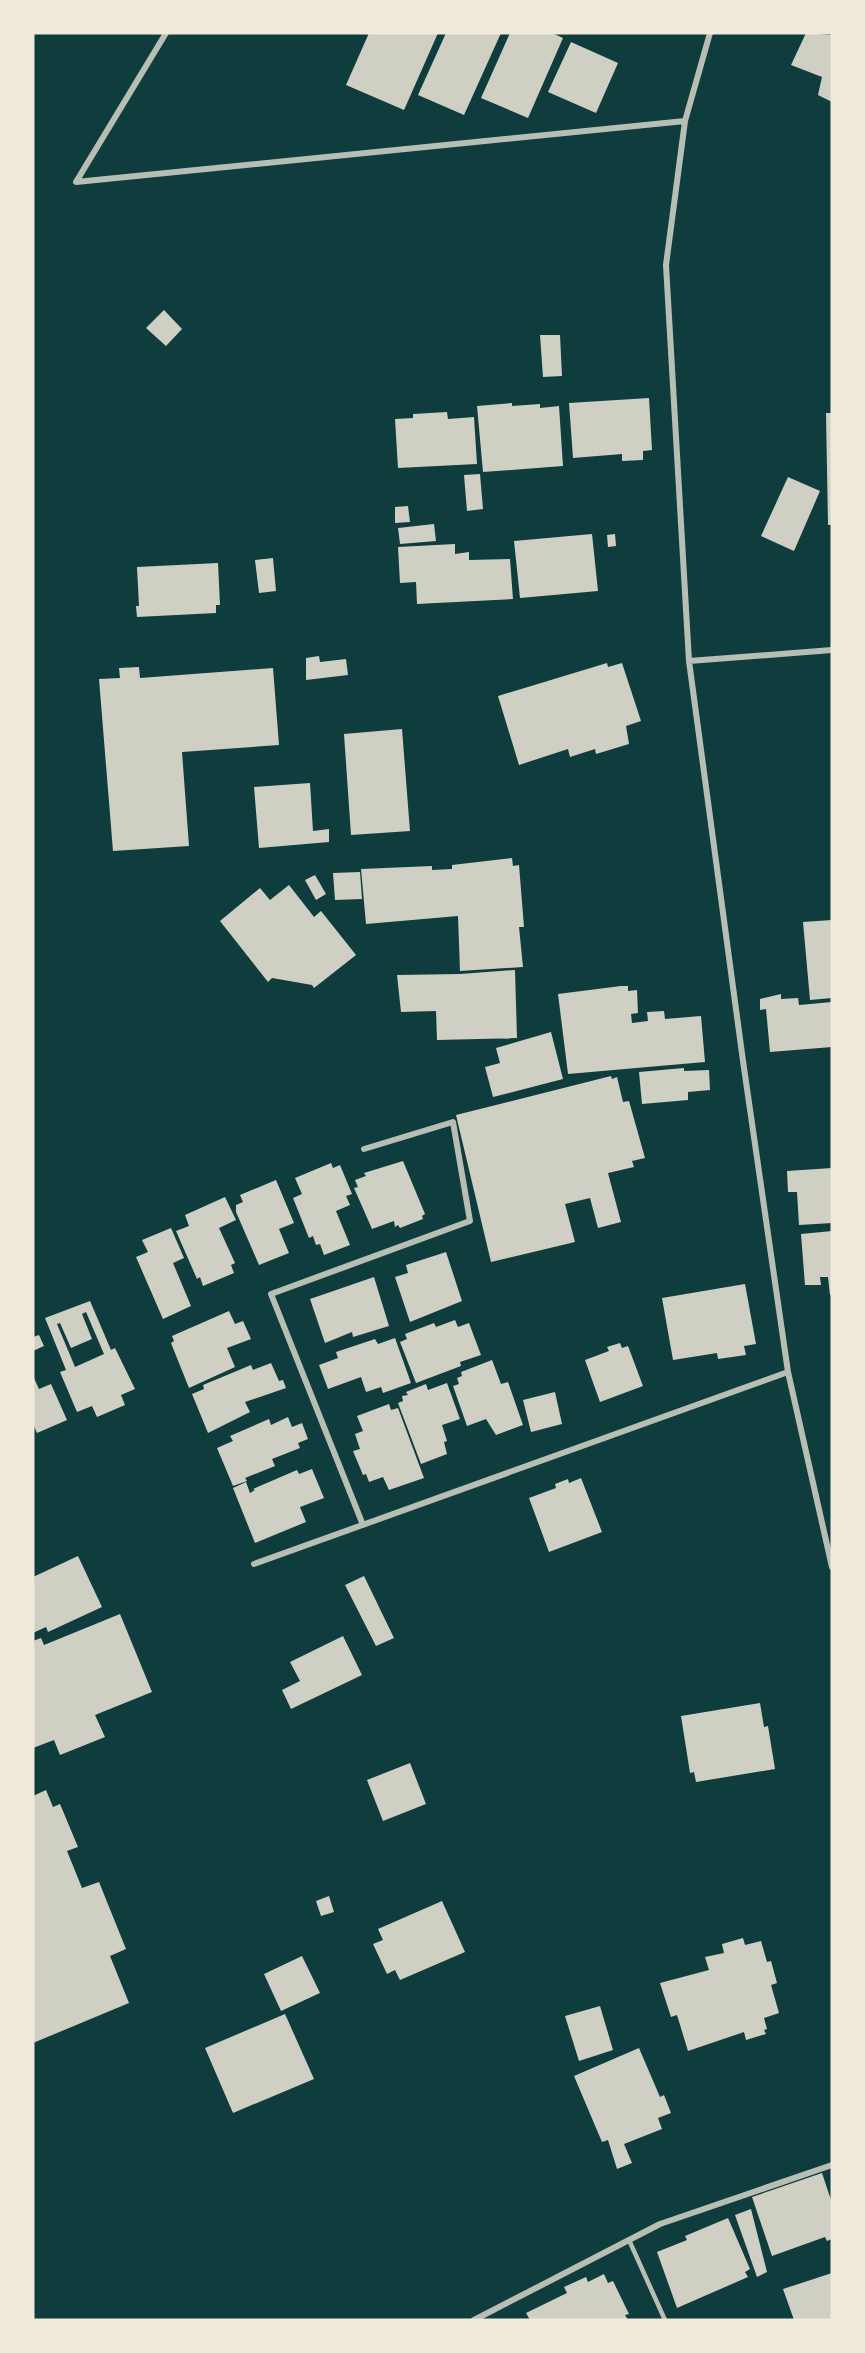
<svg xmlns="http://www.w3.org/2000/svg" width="865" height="2353" font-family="'Alegreya Sans',sans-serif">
<rect width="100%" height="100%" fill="#0f3d3e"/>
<path fill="#cfcfc3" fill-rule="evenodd" d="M 369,33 L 438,33 L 404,110 L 346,85 Z
M 446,33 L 501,33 L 464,115 L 418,95 Z
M 510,33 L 552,33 L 563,38 L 528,118 L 481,98 Z
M 806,33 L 832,35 L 832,102 L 818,95 L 822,77 L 791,65 Z
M 571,42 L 618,63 L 596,113 L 548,92 Z
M 164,310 L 182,329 L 166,346 L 146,328 Z
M 540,335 L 560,335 L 562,376 L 543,377 Z
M 649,398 L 652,450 L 643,451 L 643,460 L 622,461 L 622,454 L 573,458 L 569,403 Z
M 512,403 L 512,406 L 540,404 L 540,408 L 559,406 L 563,466 L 483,472 L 477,406 Z
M 447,412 L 448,419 L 474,417 L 477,464 L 398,468 L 395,419 L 413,418 L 413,414 Z
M 826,413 L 832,413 L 832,525 L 828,525 Z
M 480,474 L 483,509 L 467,511 L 464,475 Z
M 788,477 L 820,491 L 794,551 L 761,536 Z
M 408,506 L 410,522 L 395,523 L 395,507 Z
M 434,524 L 436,541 L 400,544 L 398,528 Z
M 592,534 L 598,591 L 520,598 L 514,541 Z
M 615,534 L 616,546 L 608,547 L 607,535 Z
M 455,544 L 455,554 L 469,552 L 469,560 L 510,559 L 513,599 L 417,604 L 416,582 L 400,583 L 398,547 Z
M 273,558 L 276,591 L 259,593 L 255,560 Z
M 218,563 L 220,605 L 216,605 L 216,613 L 137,617 L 136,606 L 139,606 L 137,567 Z
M 319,656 L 320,662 L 346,659 L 348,675 L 306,680 L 306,658 Z
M 607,663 L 608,667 L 622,663 L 641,721 L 626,726 L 629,744 L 596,754 L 595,749 L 570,757 L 568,749 L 519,765 L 498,696 Z
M 139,667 L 140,678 L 273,668 L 279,745 L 182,752 L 189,846 L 113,851 L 99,679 L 120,678 L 119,668 Z
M 402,729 L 410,831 L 351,835 L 344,734 Z
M 310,783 L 313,831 L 329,829 L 329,842 L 259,848 L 254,787 Z
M 512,858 L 513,866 L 519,865 L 524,927 L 519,927 L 523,967 L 460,971 L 458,916 L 366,924 L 361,869 L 432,866 L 432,870 L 452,869 L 452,865 Z
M 360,872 L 362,899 L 335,900 L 333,873 Z
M 315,875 L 326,894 L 316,900 L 305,880 Z
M 289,885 L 314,917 L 321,911 L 356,955 L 314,988 L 312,985 L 272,978 L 268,982 L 220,921 L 260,888 L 270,900 Z
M 832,920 L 832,998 L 810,1000 L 803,922 Z
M 515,970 L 517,1038 L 437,1040 L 436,1011 L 401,1012 L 397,975 L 460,974 Z
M 621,986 L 628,986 L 628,991 L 637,990 L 638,1013 L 631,1014 L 632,1023 L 648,1021 L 647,1012 L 664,1011 L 665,1019 L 701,1016 L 705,1062 L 568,1074 L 558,994 Z
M 781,994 L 781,999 L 798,998 L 799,1005 L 832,1002 L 832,1047 L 770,1052 L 766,1009 L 760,1010 L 760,999 Z
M 551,1032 L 563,1079 L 493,1097 L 485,1067 L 500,1063 L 496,1048 Z
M 684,1068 L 684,1071 L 709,1070 L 710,1090 L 688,1092 L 688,1100 L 642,1104 L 639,1072 Z
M 611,1076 L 612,1079 L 617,1077 L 623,1102 L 629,1101 L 645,1158 L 632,1161 L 634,1167 L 608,1173 L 621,1222 L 598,1228 L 590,1198 L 565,1204 L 575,1242 L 491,1262 L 456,1115 Z
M 403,1161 L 425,1214 L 422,1216 L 423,1219 L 400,1228 L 398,1225 L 395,1227 L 394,1221 L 372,1229 L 354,1188 L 358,1187 L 355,1180 L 366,1176 L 364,1173 Z
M 331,1163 L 333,1168 L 340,1165 L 352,1194 L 346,1196 L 350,1205 L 336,1211 L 350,1245 L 324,1255 L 320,1244 L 316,1245 L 313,1236 L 309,1238 L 293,1198 L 302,1194 L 295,1178 Z
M 832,1168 L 832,1223 L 799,1225 L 797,1192 L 788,1192 L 787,1171 Z
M 276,1180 L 294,1223 L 279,1229 L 289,1253 L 259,1265 L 236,1212 L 236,1205 L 243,1202 L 240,1195 Z
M 225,1197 L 236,1220 L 219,1228 L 235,1263 L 231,1265 L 234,1273 L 203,1286 L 200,1277 L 197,1279 L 176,1231 L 189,1226 L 185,1215 Z
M 171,1228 L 184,1258 L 173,1263 L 191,1306 L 163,1319 L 136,1257 L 148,1252 L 142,1240 Z
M 832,1231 L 832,1295 L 830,1295 L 828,1277 L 820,1277 L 821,1285 L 805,1285 L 801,1234 Z
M 446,1252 L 462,1301 L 410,1322 L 395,1277 L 408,1273 L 406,1265 Z
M 374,1277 L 389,1326 L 353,1337 L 352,1332 L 325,1343 L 310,1299 Z
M 745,1284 L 756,1344 L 744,1346 L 746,1355 L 718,1359 L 717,1353 L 673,1360 L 662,1298 Z
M 90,1301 L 111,1350 L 115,1348 L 135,1389 L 121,1395 L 125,1405 L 97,1417 L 92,1406 L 77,1412 L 60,1372 L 66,1370 L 45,1318 ZM 86,1312 L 104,1354 L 75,1367 L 57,1324 L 60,1323 L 71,1348 L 92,1339 L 82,1314 Z
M 229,1311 L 235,1324 L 243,1321 L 251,1339 L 227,1348 L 235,1367 L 189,1388 L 171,1343 L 174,1341 L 172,1336 Z
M 455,1320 L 458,1327 L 469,1323 L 481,1355 L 460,1362 L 461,1366 L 416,1383 L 400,1342 L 407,1339 L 405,1334 L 434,1323 L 436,1327 Z
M 39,1335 L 44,1346 L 33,1351 L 33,1337 Z
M 395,1338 L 411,1383 L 383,1393 L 381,1387 L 366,1392 L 361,1377 L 328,1389 L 319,1365 L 338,1358 L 336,1352 L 375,1339 L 378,1344 Z
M 620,1343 L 622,1348 L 628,1346 L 643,1386 L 600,1402 L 585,1360 L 609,1351 L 607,1347 Z
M 492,1360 L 501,1384 L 508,1382 L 523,1425 L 496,1435 L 486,1419 L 467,1426 L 453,1386 L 459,1384 L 457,1378 L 462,1376 L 461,1372 Z
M 271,1363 L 279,1381 L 283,1380 L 286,1388 L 245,1402 L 250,1412 L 208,1433 L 192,1394 L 204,1389 L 203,1385 L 251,1365 L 253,1370 Z
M 33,1376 L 39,1389 L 51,1384 L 67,1420 L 37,1433 L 33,1424 Z
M 447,1383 L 460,1419 L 442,1425 L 447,1441 L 444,1442 L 447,1454 L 421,1464 L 398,1403 L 403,1401 L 402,1396 L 408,1395 L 406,1392 L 426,1384 L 428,1390 Z
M 555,1392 L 562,1424 L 531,1432 L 523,1400 Z
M 389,1404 L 391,1410 L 398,1408 L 424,1478 L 389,1490 L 383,1477 L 369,1482 L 366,1474 L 363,1475 L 353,1451 L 360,1449 L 355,1434 L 363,1431 L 357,1416 Z
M 288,1417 L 292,1427 L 302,1423 L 308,1439 L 298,1443 L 300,1448 L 272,1459 L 275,1466 L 245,1478 L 247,1481 L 233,1486 L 217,1448 L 233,1441 L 230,1436 L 269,1419 L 271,1425 Z
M 312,1469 L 324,1498 L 300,1507 L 306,1522 L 255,1543 L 233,1488 L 246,1482 L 250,1493 L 255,1490 L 253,1489 L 297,1470 L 299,1474 Z
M 581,1478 L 602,1532 L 549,1552 L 529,1498 L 556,1488 L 555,1484 L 568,1479 L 569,1483 Z
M 78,1556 L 102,1607 L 48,1632 L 46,1627 L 33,1633 L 33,1577 Z
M 364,1576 L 394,1638 L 376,1646 L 345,1585 Z
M 120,1614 L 152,1692 L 95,1715 L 105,1737 L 60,1755 L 54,1740 L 33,1748 L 33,1641 L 41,1638 L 44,1645 Z
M 343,1636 L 362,1675 L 291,1709 L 282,1690 L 300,1681 L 290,1662 Z
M 760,1703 L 764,1727 L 768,1726 L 775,1769 L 696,1782 L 694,1772 L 690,1773 L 681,1716 Z
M 410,1763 L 426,1804 L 383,1821 L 367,1780 Z
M 46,1790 L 53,1807 L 60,1804 L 78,1847 L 67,1851 L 82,1888 L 99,1882 L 126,1949 L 110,1956 L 129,2003 L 33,2043 L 33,1796 Z
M 329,1896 L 334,1912 L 321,1916 L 316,1901 Z
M 442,1901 L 465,1952 L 400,1980 L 395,1970 L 387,1974 L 373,1944 L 383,1940 L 378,1929 Z
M 743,1938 L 745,1945 L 761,1941 L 767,1962 L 771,1961 L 777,1983 L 771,1985 L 779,2013 L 764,2018 L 767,2029 L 764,2030 L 766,2034 L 746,2040 L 744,2032 L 688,2051 L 677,2015 L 671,2017 L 660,1983 L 709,1970 L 705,1957 L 724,1953 L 722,1944 Z
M 302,1956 L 320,1993 L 281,2011 L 264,1974 Z
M 600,2006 L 613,2050 L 579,2061 L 565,2016 Z
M 285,2014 L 314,2079 L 233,2113 L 205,2048 Z
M 639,2048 L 660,2097 L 664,2095 L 671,2113 L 658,2118 L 662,2129 L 624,2144 L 632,2163 L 617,2169 L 608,2140 L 602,2142 L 574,2076 Z
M 822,2173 L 832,2203 L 832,2239 L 827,2241 L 825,2237 L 772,2256 L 752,2197 Z
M 751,2209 L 767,2272 L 757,2277 L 735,2215 Z
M 728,2218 L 750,2269 L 745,2272 L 748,2277 L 677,2308 L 657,2252 L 687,2240 L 685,2236 Z
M 832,2273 L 832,2320 L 794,2320 L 783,2289 Z
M 604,2274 L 608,2283 L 613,2281 L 629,2314 L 625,2315 L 628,2320 L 530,2320 L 526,2313 L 567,2293 L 564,2287 L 586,2277 L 588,2282 Z"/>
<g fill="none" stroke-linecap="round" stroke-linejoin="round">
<path stroke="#b8beb3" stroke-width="4.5" d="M 629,2240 L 665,2320"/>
<path stroke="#b8beb3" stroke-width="6" d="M 166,33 L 76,182 L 685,121
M 710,33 L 685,121 L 666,265 L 689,661 L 743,1061 L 788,1372 L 832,1567
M 689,661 L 832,650
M 363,1525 L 271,1294 L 470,1221 L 453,1122 L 364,1149
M 254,1564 L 788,1372
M 474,2320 L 660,2224 L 832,2165"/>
</g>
<rect width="865" height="2353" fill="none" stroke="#f1e9da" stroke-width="69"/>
</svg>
